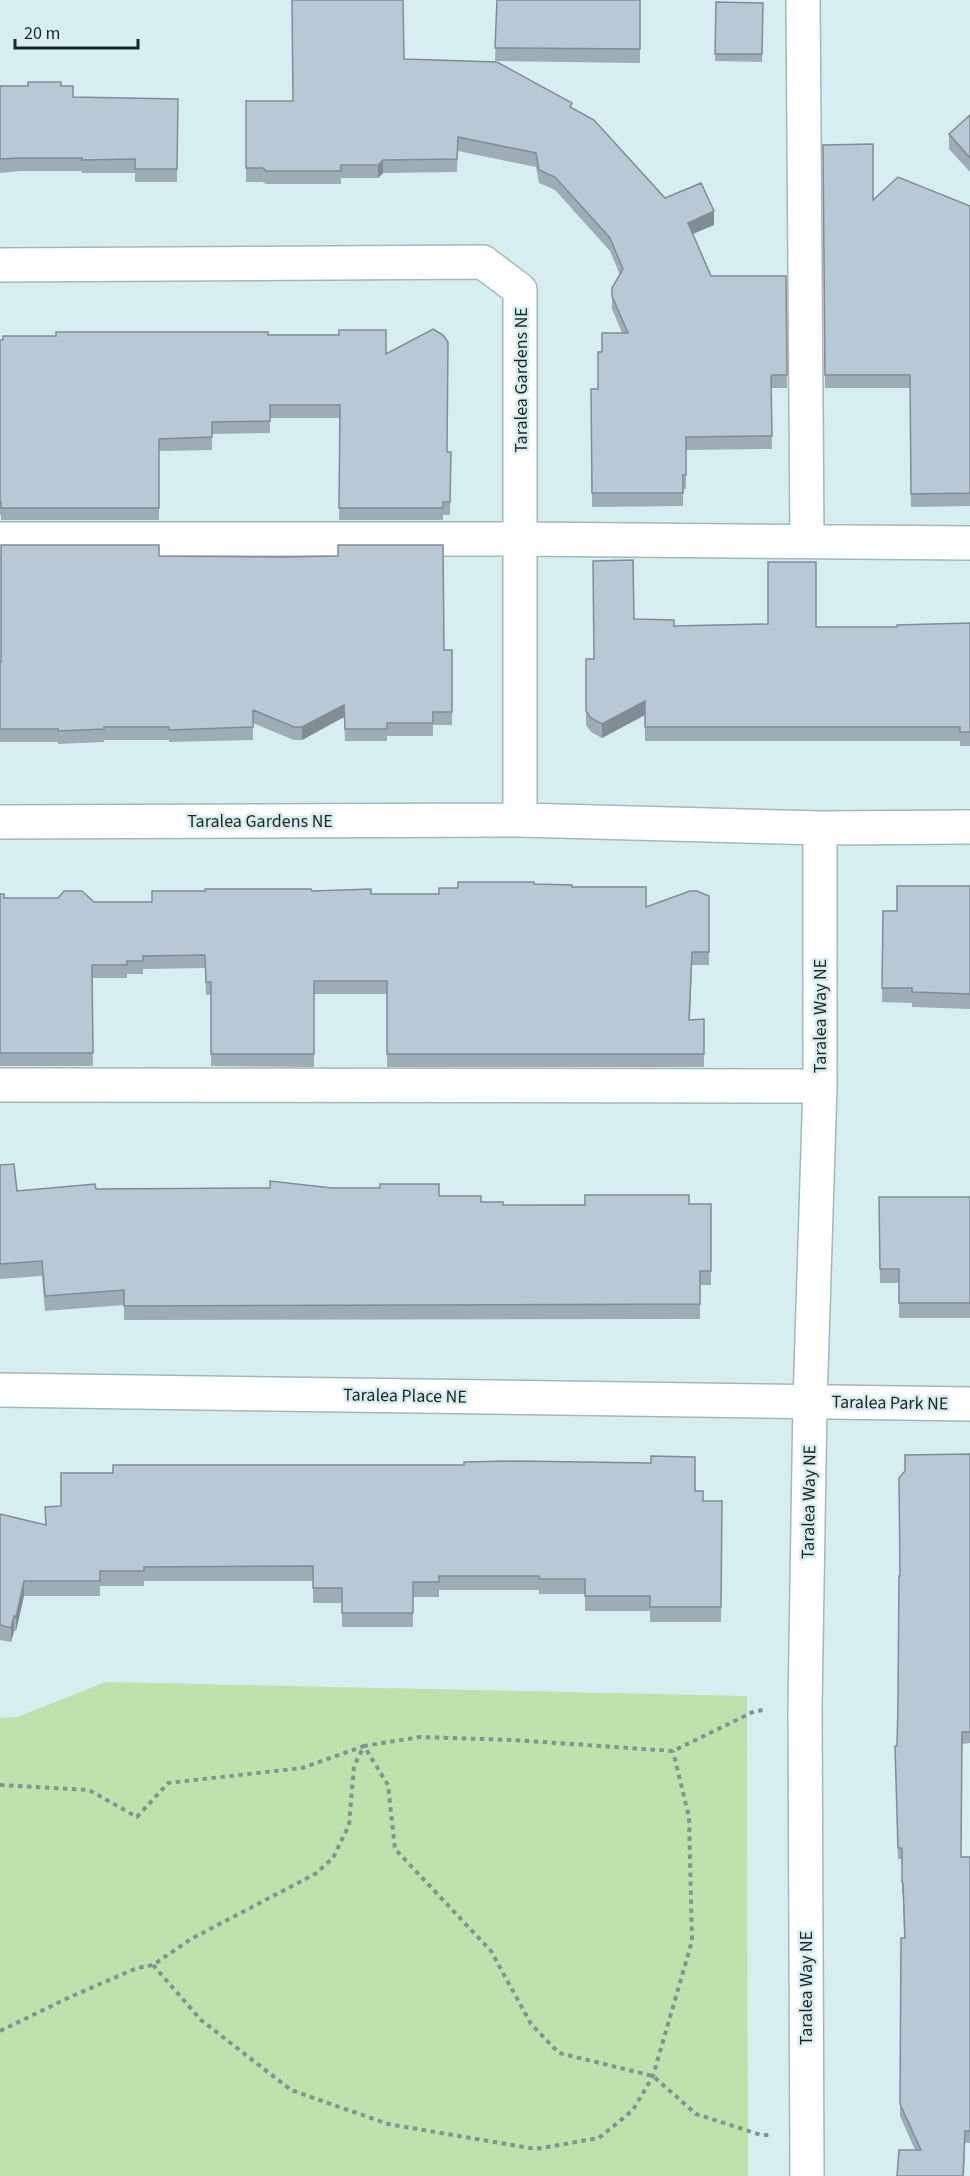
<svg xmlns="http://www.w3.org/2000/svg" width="970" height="2176" font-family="'Source Sans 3',sans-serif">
<rect width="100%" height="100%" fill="#d7eef1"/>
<path fill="#bde2ab" d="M 106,1682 L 747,1696 L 748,2176 L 0,2176 L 0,1718 L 17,1717 Z"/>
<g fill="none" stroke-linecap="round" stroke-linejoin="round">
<g stroke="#a2b8bb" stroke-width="36">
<path id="minor" d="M 803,0 L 807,540
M 0,265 L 483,262 L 520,290 L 520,820 L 0,822
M 0,539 L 522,539 L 970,543
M 520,820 L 820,828 L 970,827
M 0,1085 L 820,1086
M 0,1390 L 970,1404
M 807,2176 L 805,1707 L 810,1402 L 820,1086 L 820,828"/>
</g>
<path stroke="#839395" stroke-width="4" stroke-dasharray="4.5 4.5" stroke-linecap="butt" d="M 0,1785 L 89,1790 L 137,1817 L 168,1783 L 302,1768 L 364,1746 L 388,1785 L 395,1849 L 491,1951 L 531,2024 L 559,2053 L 653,2076 L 696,2114 L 761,2135 L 770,2135
M 153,1965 L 201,2020 L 291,2090 L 388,2124 L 536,2149 L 599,2138 L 633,2110 L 653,2076 L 692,1941 L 689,1817 L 673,1751
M 0,2031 L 70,1997 L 137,1968 L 153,1965 L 191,1939 L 315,1874 L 333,1858 L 349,1825 L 354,1766 L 364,1746 L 420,1737 L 513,1740 L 673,1751 L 755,1711 L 766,1710"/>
<use href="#minor" stroke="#fff" stroke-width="33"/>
</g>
<path fill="#9eacb6" d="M 497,0 L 640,0 L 640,63 L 495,61 Z
M 716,2 L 763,3 L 762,62 L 715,61 Z
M 404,59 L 572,108 L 665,198 L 714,225 L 692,234 L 711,276 L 786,276 L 787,388 L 772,388 L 771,390 L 772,449 L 686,450 L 686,489 L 683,489 L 683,506 L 592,507 L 591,389 L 598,389 L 602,352 L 622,333 L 612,309 L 612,288 L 620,275 L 610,251 L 555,190 L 539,183 L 536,167 L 458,151 L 457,172 L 383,173 L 378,178 L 341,178 L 341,184 L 266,184 L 263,182 L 246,182 L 246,101 L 293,101 Z
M 0,86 L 61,86 L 73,97 L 178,99 L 177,182 L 135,182 L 135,173 L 82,173 L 82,171 L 20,171 L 0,173 Z
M 970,115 L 970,172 L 949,149 L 949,134 Z
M 823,145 L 873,200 L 970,206 L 970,506 L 911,507 L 910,388 L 825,388 Z
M 268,335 L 386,354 L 448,452 L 451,452 L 450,515 L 443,515 L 443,520 L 339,520 L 339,418 L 270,418 L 270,433 L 212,434 L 212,450 L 159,451 L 159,520 L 1,520 L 1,515 L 0,515 L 0,340 Z
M 159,556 L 444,650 L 452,650 L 452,725 L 433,725 L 433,736 L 387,736 L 387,741 L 345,741 L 344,717 L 302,740 L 294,740 L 253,723 L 253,740 L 169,742 L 169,740 L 104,740 L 104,742 L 58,744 L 58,742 L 0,742 L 0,662 Z
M 634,619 L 674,626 L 816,627 L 897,627 L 970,623 L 970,746 L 960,746 L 960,741 L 645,741 L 645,715 L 602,738 L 591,732 L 586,725 L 586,659 L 593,659 Z
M 534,884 L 572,887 L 646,907 L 709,896 L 709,965 L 692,965 L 690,1020 L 704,1019 L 704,1067 L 387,1067 L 387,994 L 314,994 L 314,1067 L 211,1066 L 211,995 L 206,995 L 205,968 L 143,969 L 143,974 L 127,974 L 127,978 L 92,978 L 93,1066 L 0,1066 L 0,894 L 4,898 L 94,902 L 152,902 L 312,891 L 371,894 L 439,894 L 458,888 Z
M 970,886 L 970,1009 L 912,1007 L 912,1003 L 882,1002 L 883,911 L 897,911 Z
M 0,1165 L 17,1191 L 96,1189 L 332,1188 L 439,1196 L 503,1205 L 711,1204 L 711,1285 L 700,1285 L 700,1319 L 124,1320 L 124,1305 L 45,1311 L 42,1276 L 0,1279 Z
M 879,1197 L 970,1197 L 970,1318 L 899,1318 L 899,1283 L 880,1283 Z
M 970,1454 L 970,1743 L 962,1744 L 961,1857 L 970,1857 L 970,2143 L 965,2143 L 964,2176 L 897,2176 L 915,2150 L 900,2116 L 901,1938 L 904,1938 L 903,1895 L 902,1893 L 902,1859 L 898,1859 L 895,1746 L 897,1746 L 900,1576 Z
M 695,1491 L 703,1501 L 722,1501 L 721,1622 L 650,1622 L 650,1611 L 585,1611 L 585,1594 L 539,1594 L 539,1590 L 439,1590 L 439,1597 L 413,1597 L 413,1627 L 342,1627 L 342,1603 L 313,1603 L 313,1581 L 144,1581 L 144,1586 L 100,1586 L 100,1596 L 24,1596 L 16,1631 L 14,1631 L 11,1642 L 0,1640 L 0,1514 L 45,1525 Z"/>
<path fill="#818c94" d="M 383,160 L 383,173 L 378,178 L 378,165 Z
M 714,211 L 714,225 L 688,236 L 688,223 Z
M 645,701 L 645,715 L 602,738 L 602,724 Z
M 344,705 L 344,717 L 302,740 L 302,727 Z
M 24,1581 L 24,1596 L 16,1631 L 16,1617 Z
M 14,1616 L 14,1631 L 11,1642 L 11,1628 Z"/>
<path fill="#b8c8d4" stroke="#818c94" stroke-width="1.5" d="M 292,0 L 403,0 L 404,59 L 497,62 L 572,103 L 570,107 L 594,120 L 665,198 L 701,183 L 714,211 L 688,223 L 711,276 L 786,276 L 787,375 L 772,375 L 771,377 L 772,436 L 686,437 L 686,475 L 683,475 L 683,493 L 592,493 L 591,389 L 598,389 L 598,352 L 602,352 L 602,333 L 628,333 L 612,296 L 612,288 L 623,269 L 610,238 L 555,177 L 539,170 L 536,153 L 458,137 L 457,159 L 383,160 L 378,165 L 341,165 L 341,171 L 266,171 L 263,168 L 246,168 L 246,101 L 293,101 Z
M 497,0 L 640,0 L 640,49 L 495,48 Z
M 716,2 L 763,3 L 762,54 L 715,54 Z
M 28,82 L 61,82 L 61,86 L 73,86 L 73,97 L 178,99 L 177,169 L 135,169 L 135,159 L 82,160 L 82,158 L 20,158 L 0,159 L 0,86 L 28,86 Z
M 970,115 L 970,158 L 949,134 Z
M 873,144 L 873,200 L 898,177 L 970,206 L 970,493 L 911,494 L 910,375 L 825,375 L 823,145 Z
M 433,329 L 443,335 L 448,342 L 447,452 L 451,452 L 450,502 L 443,502 L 443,508 L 339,508 L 340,405 L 270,405 L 270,421 L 212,422 L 212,437 L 159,439 L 159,508 L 1,508 L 1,502 L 0,502 L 0,340 L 3,340 L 3,336 L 56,336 L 56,332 L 268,332 L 268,335 L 339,335 L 339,330 L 386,330 L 386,354 Z
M 1,545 L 159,545 L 159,556 L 279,557 L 338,556 L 338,545 L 443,545 L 444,650 L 452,650 L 452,712 L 433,712 L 433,723 L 387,723 L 387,729 L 345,729 L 344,705 L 302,727 L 294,727 L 253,710 L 253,727 L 169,730 L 169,727 L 104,727 L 104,729 L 58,731 L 58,729 L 0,729 L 0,662 L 1,662 Z
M 633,560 L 634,619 L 674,620 L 674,626 L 768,624 L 768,562 L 816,562 L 816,627 L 897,627 L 897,625 L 970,623 L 970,732 L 960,732 L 960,727 L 645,727 L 645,701 L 602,724 L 591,718 L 586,711 L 586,659 L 594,659 L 593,561 Z
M 458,882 L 534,882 L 534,884 L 572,885 L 572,887 L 646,887 L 646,907 L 690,891 L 697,891 L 709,896 L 709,952 L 692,952 L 689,1020 L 704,1019 L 704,1054 L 387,1054 L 387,981 L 314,981 L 314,1054 L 211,1054 L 211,982 L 206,982 L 205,955 L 143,956 L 143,961 L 127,961 L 127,965 L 92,965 L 93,1053 L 0,1053 L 0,894 L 4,894 L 4,898 L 58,898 L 64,891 L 82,891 L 94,902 L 152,902 L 152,891 L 205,891 L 205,889 L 311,889 L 312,891 L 371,889 L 371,894 L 439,894 L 439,888 L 458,888 Z
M 897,886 L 970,886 L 970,994 L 912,992 L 912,988 L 882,988 L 883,911 L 897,911 Z
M 14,1164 L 17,1191 L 95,1184 L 96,1189 L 270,1188 L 270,1181 L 332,1188 L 380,1188 L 380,1184 L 439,1184 L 439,1196 L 481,1196 L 481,1202 L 503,1202 L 503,1205 L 585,1205 L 585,1195 L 689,1195 L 689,1204 L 711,1204 L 711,1271 L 700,1271 L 700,1304 L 124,1306 L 124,1290 L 45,1296 L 42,1261 L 0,1264 L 0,1165 Z
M 879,1197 L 970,1197 L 970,1303 L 899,1303 L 899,1269 L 880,1269 Z
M 970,1454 L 970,1732 L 962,1732 L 961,1857 L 970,1857 L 970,2131 L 965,2131 L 963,2176 L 897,2176 L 899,2150 L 921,2150 L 900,2104 L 901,1938 L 905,1938 L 903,1883 L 902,1882 L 902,1848 L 898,1848 L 895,1746 L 897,1746 L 898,1703 L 899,1576 L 900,1576 L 899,1478 L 905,1471 L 905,1455 Z
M 651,1456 L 695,1457 L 695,1491 L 703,1491 L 703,1501 L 722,1501 L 721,1607 L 650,1607 L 650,1596 L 585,1596 L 585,1579 L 539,1579 L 539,1576 L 439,1576 L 439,1582 L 413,1582 L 413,1613 L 342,1613 L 342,1588 L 313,1588 L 313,1566 L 144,1567 L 144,1571 L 100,1571 L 100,1581 L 24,1581 L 16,1617 L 14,1616 L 11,1628 L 0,1625 L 0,1514 L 46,1525 L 45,1507 L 61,1506 L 61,1473 L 113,1473 L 113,1465 L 464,1465 L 464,1462 L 516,1461 L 651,1463 Z"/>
<g text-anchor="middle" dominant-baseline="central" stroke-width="5" stroke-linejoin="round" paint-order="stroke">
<g font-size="18" fill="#1d2627" stroke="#d7eef1">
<text transform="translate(521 380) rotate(-90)">Taralea Gardens NE</text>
<text x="260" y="821">Taralea Gardens NE</text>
<text transform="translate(820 1016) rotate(-90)">Taralea Way NE</text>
<text transform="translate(405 1396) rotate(1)">Taralea Place NE</text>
<text transform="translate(890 1403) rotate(1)">Taralea Park NE</text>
<text transform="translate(809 1502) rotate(-89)">Taralea Way NE</text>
<text transform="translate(806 1988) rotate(-90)">Taralea Way NE</text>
</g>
</g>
<path d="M15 39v9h123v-9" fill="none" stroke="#1d2627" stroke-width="3"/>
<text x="24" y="39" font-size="18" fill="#1d2627" stroke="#d7eef1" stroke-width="4.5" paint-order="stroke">20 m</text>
</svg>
